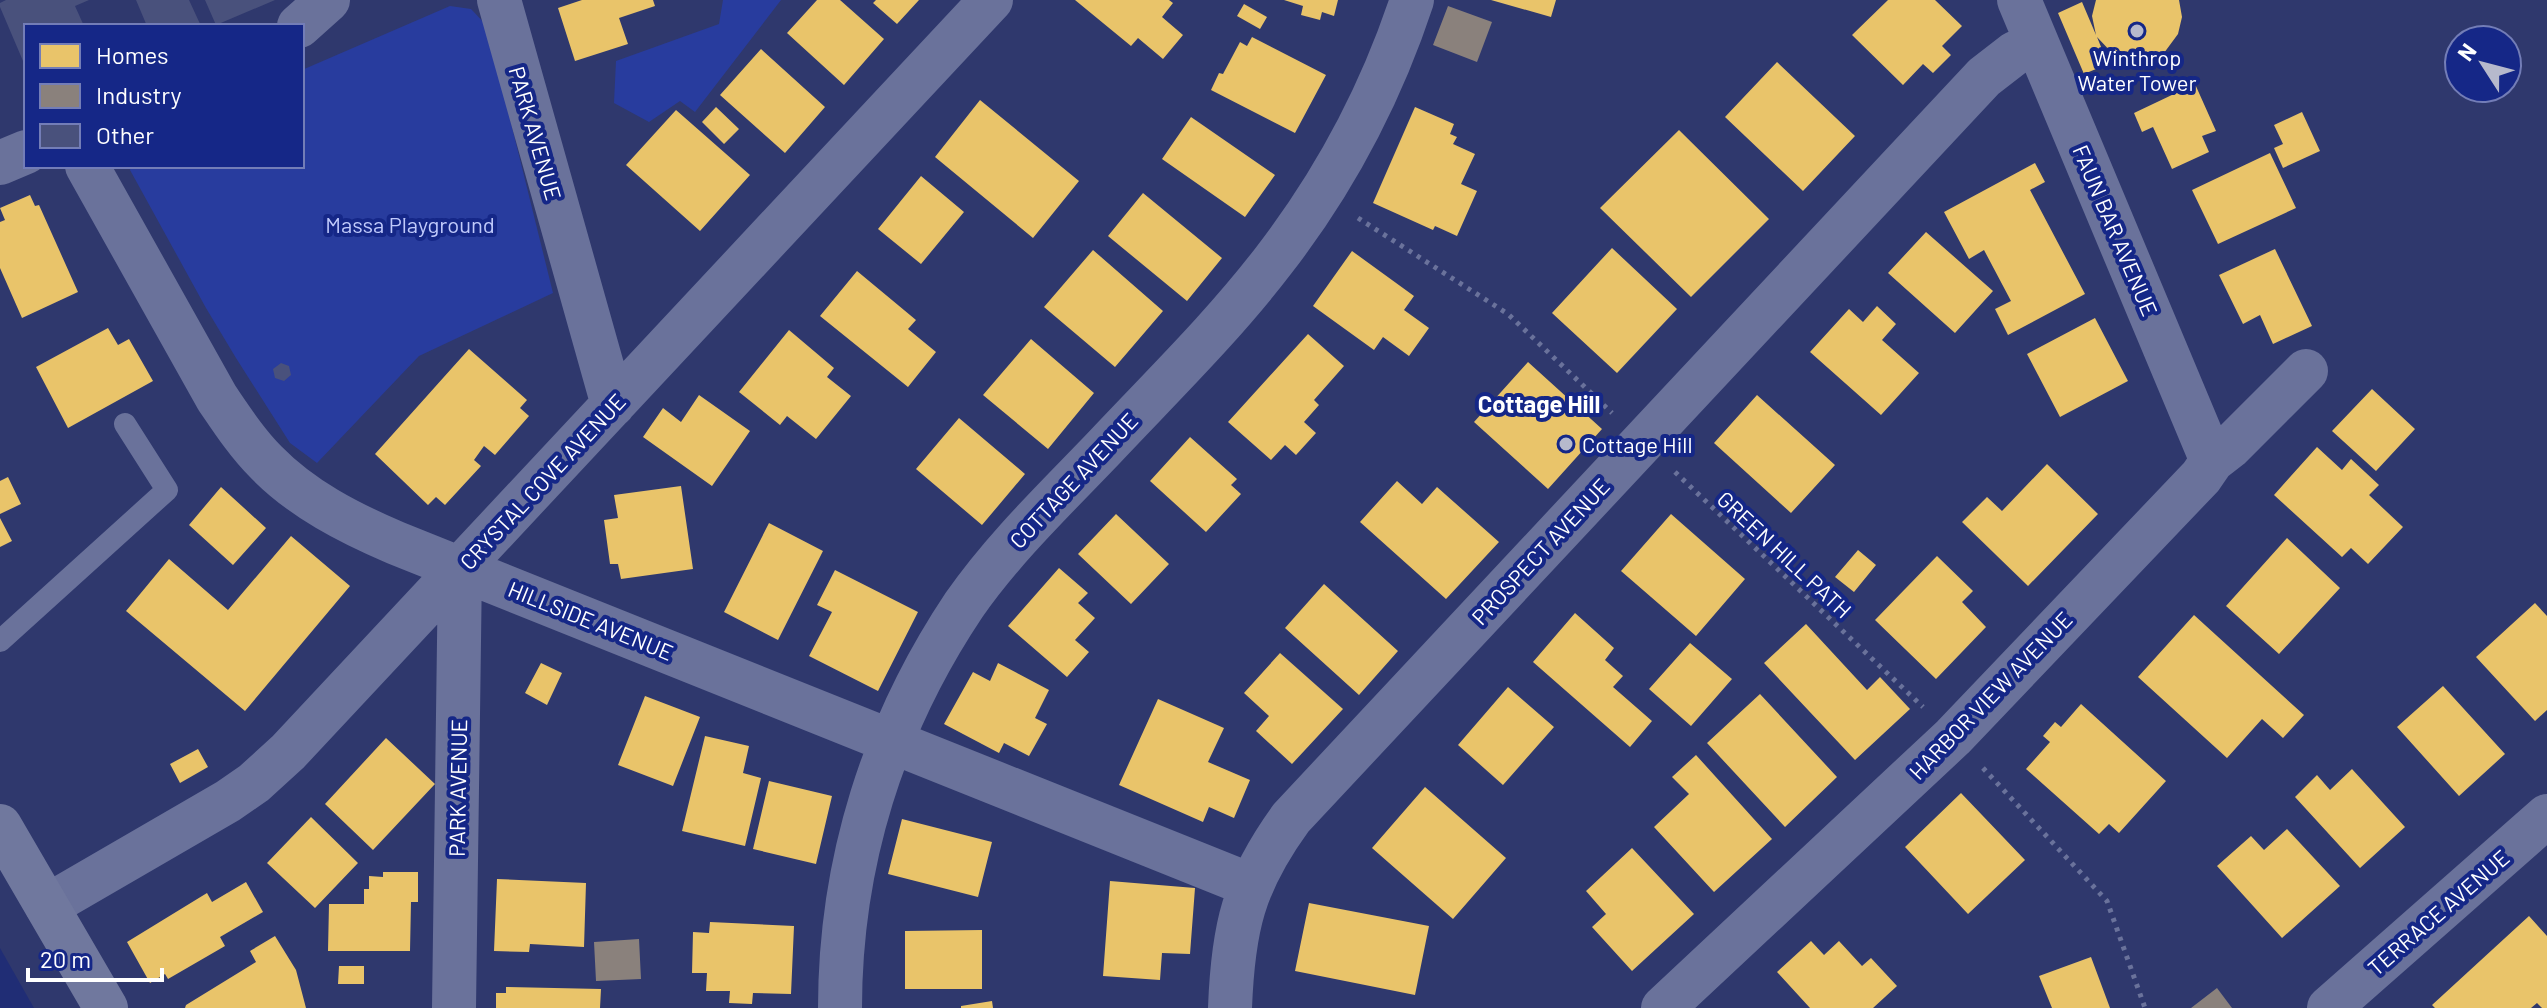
<svg xmlns="http://www.w3.org/2000/svg" width="2547" height="1008" font-family="Barlow,sans-serif">
<rect width="100%" height="100%" fill="#2f386d"/>
<path fill="#283c9e" d="M 723,0 L 781,0 L 695,112 L 680,101 L 649,122 L 614,103 L 616,61 L 719,24 Z
M 450,6 L 471,9 L 487,26 L 553,293 L 419,356 L 317,463 L 290,443 L 236,358 L 206,308 L 130,170 L 131,166 L 302,166 L 302,70 Z"/>
<path fill="#202d75" d="M 0,948 L 34,1008 L 0,1008 Z"/>
<path fill="#e9c46a" d="M 582,0 L 653,0 L 655,6 L 619,18 L 628,44 L 575,61 L 558,8 Z
M 817,0 L 840,0 L 884,39 L 844,85 L 787,33 Z
M 876,0 L 919,0 L 897,24 L 873,3 Z
M 1075,0 L 1169,0 L 1173,3 L 1162,17 L 1183,35 L 1163,59 L 1138,38 L 1131,46 Z
M 1284,0 L 1338,0 L 1334,16 L 1322,12 L 1320,20 L 1301,15 L 1303,6 Z
M 1491,0 L 1556,0 L 1551,17 Z
M 1888,0 L 1935,0 L 1962,26 L 1942,46 L 1951,55 L 1933,73 L 1923,64 L 1903,85 L 1852,35 Z
M 2096,0 L 2179,0 L 2182,17 L 2178,34 L 2164,53 L 2148,60 L 2136,61 L 2114,55 L 2097,37 L 2108,64 L 2084,74 L 2058,13 L 2082,2 L 2096,35 L 2092,16 Z
M 1244,4 L 1267,17 L 1260,29 L 1237,16 Z
M 1252,37 L 1326,75 L 1295,133 L 1211,90 L 1219,73 L 1223,74 L 1240,42 L 1247,46 Z
M 761,49 L 825,107 L 785,153 L 720,95 Z
M 1777,62 L 1855,136 L 1803,191 L 1725,117 Z
M 2195,84 L 2216,131 L 2202,136 L 2209,152 L 2172,169 L 2153,127 L 2142,132 L 2134,113 Z
M 980,100 L 1079,181 L 1033,238 L 935,157 Z
M 716,107 L 739,129 L 724,144 L 702,122 Z
M 1415,107 L 1454,124 L 1450,134 L 1457,137 L 1453,144 L 1475,154 L 1461,184 L 1477,191 L 1457,236 L 1435,226 L 1433,230 L 1373,203 Z
M 676,110 L 750,175 L 700,231 L 626,165 Z
M 2302,112 L 2320,151 L 2283,168 L 2274,148 L 2283,144 L 2274,125 Z
M 1191,117 L 1275,175 L 1245,217 L 1162,159 Z
M 1679,130 L 1769,219 L 1691,297 L 1600,208 Z
M 2270,153 L 2296,208 L 2218,244 L 2192,190 Z
M 2035,163 L 2045,182 L 2030,190 L 2085,294 L 2008,335 L 1995,309 L 2011,301 L 1984,250 L 1969,259 L 1944,212 Z
M 921,176 L 964,212 L 921,264 L 878,229 Z
M 1143,193 L 1222,258 L 1187,301 L 1108,236 Z
M 30,195 L 35,206 L 39,205 L 78,292 L 22,318 L 0,268 L 0,222 L 5,220 L 0,208 Z
M 1926,232 L 1993,291 L 1955,333 L 1888,273 Z
M 1612,248 L 1677,309 L 1617,373 L 1552,313 Z
M 2275,249 L 2312,326 L 2273,344 L 2260,315 L 2243,324 L 2219,275 Z
M 1093,250 L 1163,311 L 1115,367 L 1044,307 Z
M 1352,251 L 1414,296 L 1404,310 L 1429,328 L 1409,356 L 1383,337 L 1374,350 L 1313,306 Z
M 857,271 L 916,320 L 908,329 L 936,352 L 908,387 L 820,316 Z
M 1877,306 L 1896,324 L 1882,340 L 1919,373 L 1881,415 L 1810,352 L 1849,309 L 1863,322 Z
M 2095,318 L 2128,381 L 2060,417 L 2027,354 Z
M 108,328 L 118,345 L 129,339 L 153,381 L 68,428 L 36,367 Z
M 789,330 L 834,368 L 827,377 L 851,396 L 816,439 L 787,416 L 780,425 L 739,392 Z
M 1308,334 L 1344,366 L 1314,400 L 1319,405 L 1304,422 L 1316,433 L 1296,455 L 1285,445 L 1271,460 L 1228,422 Z
M 1031,339 L 1094,393 L 1048,449 L 983,395 Z
M 469,349 L 527,400 L 520,408 L 529,416 L 495,455 L 484,446 L 474,460 L 481,466 L 445,505 L 436,497 L 428,505 L 375,454 Z
M 1528,362 L 1602,429 L 1548,489 L 1474,422 Z
M 2372,389 L 2415,429 L 2376,471 L 2332,431 Z
M 699,395 L 750,431 L 712,486 L 643,437 L 663,408 L 681,422 Z
M 1757,395 L 1835,465 L 1791,513 L 1714,443 Z
M 959,418 L 1025,474 L 982,525 L 916,469 Z
M 1190,437 L 1237,479 L 1231,485 L 1241,494 L 1206,532 L 1150,481 Z
M 2317,447 L 2342,470 L 2351,459 L 2379,485 L 2369,495 L 2403,527 L 2368,564 L 2351,548 L 2342,557 L 2274,495 Z
M 2047,464 L 2098,514 L 2028,586 L 1962,522 L 1987,497 L 2002,511 Z
M 8,477 L 21,504 L 0,514 L 0,481 Z
M 1397,481 L 1422,504 L 1437,487 L 1499,542 L 1446,599 L 1360,522 Z
M 681,486 L 693,569 L 621,579 L 618,564 L 610,564 L 604,520 L 618,518 L 614,495 Z
M 221,487 L 266,528 L 233,565 L 189,525 Z
M 1116,514 L 1169,564 L 1131,604 L 1078,554 Z
M 1671,514 L 1745,579 L 1696,636 L 1621,571 Z
M 0,518 L 12,541 L 0,547 Z
M 769,523 L 823,551 L 778,640 L 724,612 Z
M 291,536 L 350,586 L 245,711 L 126,611 L 169,559 L 228,610 Z
M 2287,538 L 2340,588 L 2279,654 L 2226,606 Z
M 1858,550 L 1876,565 L 1854,592 L 1835,577 Z
M 1937,556 L 1973,591 L 1962,602 L 1986,627 L 1936,679 L 1875,620 Z
M 1059,568 L 1088,593 L 1078,603 L 1095,618 L 1075,640 L 1089,652 L 1067,677 L 1008,626 Z
M 835,570 L 918,612 L 878,691 L 809,656 L 832,612 L 817,605 Z
M 1324,584 L 1398,651 L 1359,695 L 1285,628 Z
M 2535,603 L 2547,616 L 2547,710 L 2535,721 L 2476,657 Z
M 1575,613 L 1614,648 L 1605,660 L 1623,676 L 1613,687 L 1652,721 L 1630,747 L 1533,662 Z
M 2194,615 L 2304,715 L 2283,738 L 2262,719 L 2227,758 L 2138,677 Z
M 1806,624 L 1867,690 L 1880,677 L 1910,709 L 1855,760 L 1764,663 Z
M 1690,643 L 1732,679 L 1691,726 L 1649,689 Z
M 1280,653 L 1343,709 L 1292,764 L 1256,731 L 1269,716 L 1244,693 Z
M 541,663 L 562,673 L 547,705 L 525,693 Z
M 998,663 L 1049,690 L 1035,718 L 1047,724 L 1029,756 L 1004,743 L 999,753 L 944,724 L 973,672 L 990,681 Z
M 2443,686 L 2505,754 L 2459,796 L 2397,727 Z
M 1508,687 L 1554,727 L 1503,785 L 1458,745 Z
M 1760,694 L 1837,777 L 1785,827 L 1707,743 Z
M 645,696 L 700,717 L 673,786 L 618,765 Z
M 1158,699 L 1224,728 L 1208,762 L 1250,780 L 1234,818 L 1209,807 L 1203,822 L 1119,785 Z
M 2081,704 L 2166,781 L 2119,833 L 2109,824 L 2099,834 L 2026,769 L 2050,742 L 2043,736 L 2055,722 L 2061,727 Z
M 705,736 L 749,746 L 743,773 L 761,778 L 745,846 L 682,831 Z
M 386,738 L 435,784 L 373,850 L 325,804 Z
M 198,749 L 208,767 L 180,783 L 170,764 Z
M 1696,755 L 1772,839 L 1714,892 L 1654,827 L 1689,794 L 1672,777 Z
M 2352,769 L 2405,827 L 2360,868 L 2295,797 L 2317,775 L 2330,790 Z
M 769,781 L 832,796 L 816,864 L 753,849 Z
M 1425,787 L 1506,858 L 1453,919 L 1372,848 Z
M 1961,793 L 2025,860 L 1968,914 L 1905,847 Z
M 311,817 L 358,863 L 315,908 L 267,863 Z
M 902,819 L 992,842 L 978,897 L 888,874 Z
M 2287,829 L 2340,886 L 2282,938 L 2217,866 L 2251,836 L 2264,850 Z
M 1632,848 L 1694,914 L 1632,971 L 1592,927 L 1606,914 L 1586,891 Z
M 383,872 L 418,872 L 418,902 L 411,902 L 410,951 L 328,951 L 329,904 L 364,904 L 364,889 L 369,889 L 369,876 L 383,877 Z
M 497,879 L 586,883 L 584,947 L 530,944 L 529,952 L 494,951 Z
M 1110,881 L 1195,888 L 1190,954 L 1162,953 L 1160,980 L 1103,976 Z
M 246,882 L 263,912 L 220,937 L 225,946 L 168,979 L 165,974 L 150,983 L 127,942 L 207,893 L 212,902 Z
M 1309,903 L 1429,926 L 1415,995 L 1295,971 Z
M 2529,916 L 2547,936 L 2547,1008 L 2542,1008 L 2537,1003 L 2531,1008 L 2435,1008 L 2432,1005 Z
M 710,922 L 794,926 L 791,994 L 753,993 L 752,1004 L 729,1003 L 730,991 L 706,991 L 707,973 L 692,973 L 693,932 L 709,933 Z
M 982,930 L 982,989 L 905,989 L 905,931 Z
M 275,936 L 296,970 L 306,1008 L 185,1008 L 186,1005 L 256,962 L 250,951 Z
M 1811,941 L 1824,955 L 1839,941 L 1862,966 L 1871,958 L 1897,986 L 1873,1008 L 1810,1008 L 1777,972 Z
M 2091,957 L 2110,1008 L 2052,1008 L 2039,976 Z
M 339,966 L 364,966 L 364,984 L 338,984 Z
M 506,987 L 601,989 L 600,1008 L 496,1008 L 496,993 L 506,993 Z
M 992,1001 L 993,1008 L 961,1008 L 961,1006 Z"/>
<path fill="#8a817c" d="M 1448,6 L 1492,22 L 1477,62 L 1433,45 Z
M 639,939 L 641,979 L 596,981 L 594,942 Z
M 2217,988 L 2232,1008 L 2191,1008 Z"/>
<path fill="#49517c" d="M 6,0 L 89,0 L 75,6 L 84,26 L 26,26 L 26,68 L 0,7 L 0,3 Z
M 136,0 L 189,0 L 201,26 L 147,26 Z
M 205,0 L 275,0 L 216,25 Z
M 281,363 L 289,366 L 291,375 L 284,381 L 275,378 L 273,369 Z"/>
<g fill="none" stroke-linecap="round" stroke-linejoin="round">
<path stroke="#6a729b" stroke-width="5" stroke-dasharray="4 6" stroke-linecap="butt" d="M 1358,218 L 1508,314 L 1612,413
M 1675,472 L 1923,707
M 1983,768 L 2107,901 L 2145,1008"/>
<path stroke="#6a729b" stroke-width="22" d="M 0,641 L 167,490 L 125,424"/>
<path stroke="#6a729b" stroke-width="44" d="M 499,0 L 613,405
M 2019,0 L 2212,461
M 299,26 L 328,0
M 0,163 L 26,152
M 87,166 L 217,398 C 232,420 247,443 266,462 C 302,499 349,523 396,543 L 1250,885
M 47,906 L 228,801 L 254,783 L 288,752 L 991,0
M 454,1008 L 460,568
M 840,1008 C 840,863 883,726 964,605 C 1003,549 1053,501 1100,452 C 1159,389 1222,328 1274,260 C 1335,181 1381,94 1412,0
M 1230,1008 C 1233,928 1243,884 1291,818 L 1984,77 L 2015,53 L 2037,43
M 1663,1008 L 1953,737 L 2201,477 L 2212,461 L 2230,447 L 2306,371
M 2329,1008 L 2547,816"/>
<path stroke="#70789e" stroke-width="44" d="M 0,826 L 106,1008"/>
</g>
<g fill="#b6b9cc" stroke="#152787" stroke-width="3">
<circle cx="2137" cy="31" r="8"/>
<circle cx="1566" cy="444" r="8"/>
</g>
<g text-anchor="middle" dominant-baseline="central" stroke-width="8" stroke-linejoin="round" paint-order="stroke">
<g font-size="22" fill="#fff" stroke="#152787">
<text x="2137" y="57">Winthrop<tspan x="2137" dy="25">Water Tower</tspan></text>
<text x="1582" y="444" text-anchor="start">Cottage Hill</text>
</g>
<g font-size="22" fill="#fff" stroke="#152787">
<text transform="translate(536 133) rotate(74)">PARK AVENUE</text>
<text transform="translate(2116 230) rotate(67)">FAUN BAR AVENUE</text>
<text transform="translate(1073 480) rotate(-47)">COTTAGE AVENUE</text>
<text transform="translate(542 481) rotate(-47)">CRYSTAL COVE AVENUE</text>
<text transform="translate(1540 551) rotate(-47)">PROSPECT AVENUE</text>
<text transform="translate(1785 554) rotate(43)">GREEN HILL PATH</text>
<text transform="translate(591 620) rotate(22)">HILLSIDE AVENUE</text>
<text transform="translate(1990 695) rotate(-46)">HARBOR VIEW AVENUE</text>
<text transform="translate(457 788) rotate(-89)">PARK AVENUE</text>
<text transform="translate(2438 912) rotate(-41)">TERRACE AVENUE</text>
</g>
<g font-size="22" fill="#c0cafb" stroke="#152787">
<text x="410" y="224">Massa Playground</text>
</g>
<g font-size="24" font-weight="bold" fill="#fff" stroke="#152787">
<text x="1539" y="403">Cottage Hill</text>
</g>
</g>
<rect x="24" y="24" width="280" height="144" fill="#152787" stroke="#737db7" stroke-width="2"/>
<rect x="40" y="44" width="40" height="24" fill="#e9c46a" stroke="#737db7" stroke-width="2"/>
<text x="96" y="64" font-size="24" fill="#ffffff">Homes</text>
<rect x="40" y="84" width="40" height="24" fill="#8a817c" stroke="#737db7" stroke-width="2"/>
<text x="96" y="104" font-size="24" fill="#ffffff">Industry</text>
<rect x="40" y="124" width="40" height="24" fill="#49517c" stroke="#737db7" stroke-width="2"/>
<text x="96" y="144" font-size="24" fill="#ffffff">Other</text>
<g transform="translate(2483 64) rotate(306)"><circle r="38" fill="#152787" stroke="#737db7" stroke-width="2"/>
<path d="M0-6L14 30L0 20L-14 30Z" fill="#b6b9cc"/>
<text y="-12" font-size="22" font-weight="bold" text-anchor="middle" fill="#ffffff">N</text>
</g>
<path d="M28 968v12h134v-12" fill="none" stroke="#ffffff" stroke-width="4"/>
<text x="40" y="968" font-size="24" fill="#ffffff" stroke="#152787" stroke-width="6" paint-order="stroke">20 m</text>
</svg>
